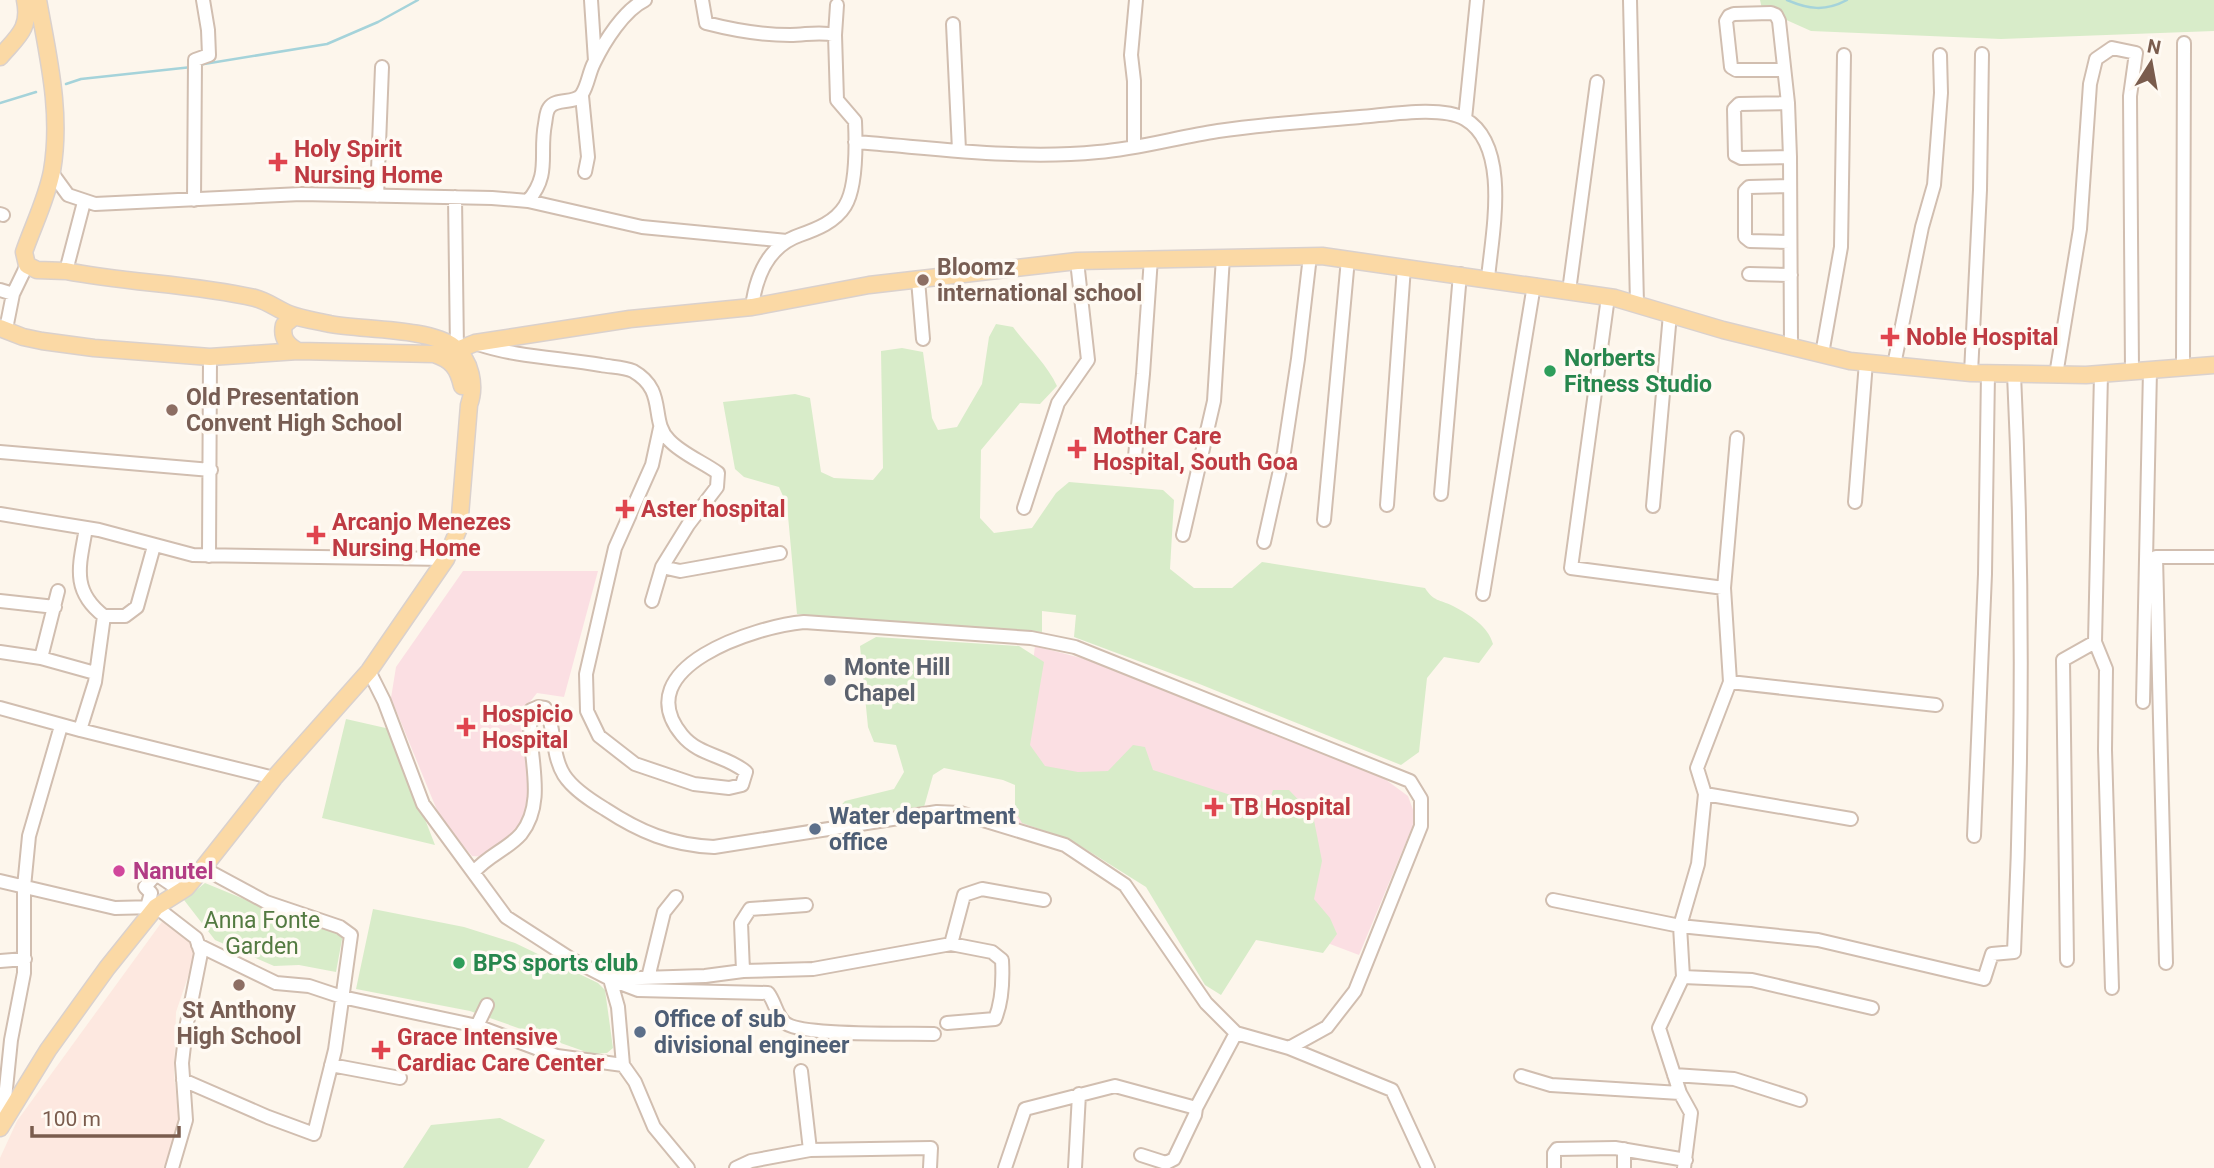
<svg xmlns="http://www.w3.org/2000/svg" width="2214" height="1168" font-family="Roboto,sans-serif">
<rect width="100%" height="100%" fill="#fdf6ec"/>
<path fill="#fde8e0" d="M 164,919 L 193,940 L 196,953 L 176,1012 L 174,1075 L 179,1121 L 164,1168 L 0,1168 L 0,1158 L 17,1121 Z"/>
<path fill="#fbdfe3" d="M 463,571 L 598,571 L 564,697 L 537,693 L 529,703 L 534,801 L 520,833 L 488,857 L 472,856 L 441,820 L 391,698 L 396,667 Z
M 1035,646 L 1085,659 L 1374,771 L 1408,796 L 1416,818 L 1359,955 L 1251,914 L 1148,868 L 1013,823 Z"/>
<path fill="#d8ecc9" d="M 1760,0 L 2214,0 L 2214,31 L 2001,39 L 1811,31 L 1762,9 Z
M 996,324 L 1013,327 C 1028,347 1047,364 1057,386 L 1040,404 L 1020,403 L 981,450 L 980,518 L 994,533 L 1032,528 L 1056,493 L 1069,482 L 1163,490 L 1174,500 L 1170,569 L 1194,588 L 1232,588 L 1262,562 L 1425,588 C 1434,602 1439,599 1453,606 C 1470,615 1488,626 1493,644 L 1479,663 L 1444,657 L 1427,678 L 1419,752 L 1401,765 L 1197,683 L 1074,637 L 1076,615 L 1042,611 L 1042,632 L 873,622 L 797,614 L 787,505 L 779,487 L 744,477 L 735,469 L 723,402 L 795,394 L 810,398 L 821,472 L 834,478 L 873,480 L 883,468 L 881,351 L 902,348 L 923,352 L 932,418 L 938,430 L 957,427 L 982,384 L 989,337 Z
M 876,637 L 1019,646 L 1044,662 L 1030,745 L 1045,766 L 1078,772 L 1108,771 L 1133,745 L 1145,747 L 1153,770 L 1240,798 L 1269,802 L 1273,790 L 1289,790 L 1313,815 L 1322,861 L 1314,899 L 1330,918 L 1337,934 L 1323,953 L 1256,940 L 1221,995 L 1205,985 L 1146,887 L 1071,840 L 1022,823 L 1015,811 L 1015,785 L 1003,780 L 944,768 L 933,775 L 924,807 L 842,821 L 836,811 L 845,801 L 894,789 L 904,772 L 896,745 L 874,742 L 868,727 L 860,646 Z
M 346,719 L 390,729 L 435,845 L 322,818 Z
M 205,883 L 310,926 L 343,934 L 336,972 L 299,965 L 274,966 L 215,940 L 184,900 Z
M 373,909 L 464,927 L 515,943 L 598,983 L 605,990 L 613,1048 L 607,1053 L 592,1054 L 470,1011 L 356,989 Z
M 500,1118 L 545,1140 L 528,1168 L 403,1168 L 431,1125 Z"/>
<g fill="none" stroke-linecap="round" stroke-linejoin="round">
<path stroke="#a5d3da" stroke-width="2.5" d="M 1787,0 C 1808,9 1825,12 1847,0
M 198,65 L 327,44 L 378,22 L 418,0
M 66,84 L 81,79 L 192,67
M 0,103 L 36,92"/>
<g stroke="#d1beb0" stroke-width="16">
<path id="minor" d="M 591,0 L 595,61
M 702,0 L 706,23 C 733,30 762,35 790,35 C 806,35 819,31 835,35 L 837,100 L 855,121 C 856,144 857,187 845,206 C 835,222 817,229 800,235 C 768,246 756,276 752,307
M 1630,0 L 1637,304
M 953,24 L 959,150
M 835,35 L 837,5
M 1783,70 L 1736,70 L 1731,67 L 1726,21 L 1729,16 L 1734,14 L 1771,13 L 1776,15 L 1779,21 L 1788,103 L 1790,157 L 1791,346
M 582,96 L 588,157 L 585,172
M 1788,103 L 1739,104 L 1734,109 L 1735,155 L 1741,158 L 1790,157
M 1465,119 L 1477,0
M 855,142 C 935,148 1018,160 1098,152 C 1138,149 1178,137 1218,131 C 1265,124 1313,121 1360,117 C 1387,115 1441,105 1465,119 C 1511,146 1492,234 1488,278
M 1134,147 L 1134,81 L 1131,55 L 1136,0
M 52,173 L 68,195 L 95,204 L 301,194 L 492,198 L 528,201 L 642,227 L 787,241
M 1790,186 L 1749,187 L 1745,191 L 1745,237 L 1750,241 L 1790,242
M 377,196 L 382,67
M 455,197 L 457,350
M 194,200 L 195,60 L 209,55 L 208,30 L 203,0
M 528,201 C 551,174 539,155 545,124 C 546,119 546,112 549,108 C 556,97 575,105 582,94 C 588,85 589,72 594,63 C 604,42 624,10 645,0
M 0,214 L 3,215
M 66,271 L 84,202
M 1749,274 L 1791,275
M 918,280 L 923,339
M 0,290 L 13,294 L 27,265
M 1569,291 L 1597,82
M 1608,297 L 1571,568 L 1724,588 L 1737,438
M 7,324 L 13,294
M 478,344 C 516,357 561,358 601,365 C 611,367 624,367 633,371 C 668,391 649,420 669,440 C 682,454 703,462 718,473 L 717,487 L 688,525 L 662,567 L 652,601
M 1822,354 L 1841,247 L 1844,55
M 1894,365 L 1922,227 L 1934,185 L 1941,93 L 1940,55
M 2183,367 L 2184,43
M 1971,373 L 1980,190 L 1982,54
M 2056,375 L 2080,229 L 2090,84 L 2096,59 L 2112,48 L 2136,53 L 2130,96 L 2132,371
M 0,452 L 211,470
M 1134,467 L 1143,374 L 1151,258
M 1441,494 L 1460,274
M 1855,502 L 1866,362
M 1387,505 L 1404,267
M 1653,506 L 1670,314
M 1024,508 L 1058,403 L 1088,360 L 1077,261
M 0,514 L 99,530 L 193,555 L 446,559
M 1324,520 L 1348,259
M 86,528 C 80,564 70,590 104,616
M 1183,535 L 1214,401 L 1223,257
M 1264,542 L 1284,452 L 1298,359 L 1310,256
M 209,556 L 210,357
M 662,567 L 680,571 L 780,553
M 1724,588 L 1730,682
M 1483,594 L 1534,285
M 0,601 L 55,607
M 2095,642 L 2106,669 L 2105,750 L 2112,988
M 0,652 L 41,658 L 95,673
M 41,658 L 58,591
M 369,671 L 384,701 L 423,804 L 506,917 L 571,959 L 610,979 L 618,1007 L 623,1065 L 635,1082 L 654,1127 L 688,1168
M 2143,702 L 2150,370
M 0,708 L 80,730 L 274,778
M 80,730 L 95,682 L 104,616 L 125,616 L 137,607 L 154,546
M 1705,794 L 1851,819
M 1974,836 L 1985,574 L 1988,373
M 474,872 C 487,856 508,849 521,834 C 549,799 525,749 531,710 L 538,707 L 545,708 C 556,728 551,754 564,775 C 573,789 590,800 605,809 C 640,832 671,845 714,847 L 937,812 L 960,813 L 1065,845 L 1125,885 L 1206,1003 L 1236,1033 L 1289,1048 L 1327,1027 L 1355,991 L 1421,826 L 1421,799 L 1410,781 L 1075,647 L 1031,638 L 804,622 C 757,626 626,667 682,735 C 699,756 726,755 746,772 L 742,785 L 729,788 L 694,784 L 635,764 L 599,736 L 587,711 L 586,674 L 615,548 L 652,465 L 660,428
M 0,881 L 115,908 L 156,907 L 196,938 L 201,953 L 186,1028 L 182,1063 L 186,1120 L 172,1168
M 1553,900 L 1680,926 L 1698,864 L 1705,794 L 1697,768 L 1730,682 L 1936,705
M 147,907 L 151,893 L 145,887 L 156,874 L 181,891
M 198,945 L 276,983 L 309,986 L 342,997 L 477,1026 L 557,1056 L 623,1065
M 2067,960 L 2063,660 L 2095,642 L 2101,374
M 0,961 L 25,959
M 2166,963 L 2156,557 L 2214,557
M 743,971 L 741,923 L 750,909 L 806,905
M 1683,977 L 1752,980 L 1872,1008
M 648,978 L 664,912 L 676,897
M 610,979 L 705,976 L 743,971 L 813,969 L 951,944 L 964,895 L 982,889 L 1044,900
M 617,982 L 638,990 L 768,993 C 775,1002 776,1014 784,1022 C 798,1037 908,1033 934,1034
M 947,1023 L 995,1019 C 1002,1002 1003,978 1002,960 L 992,952 L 951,944
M 477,1026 L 487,1005
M 1289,1048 L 1392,1090 L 1428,1168
M 331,1065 L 400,1078
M 801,1071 L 810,1150 L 931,1148 L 930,1168
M 1674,1075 L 1734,1079 L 1800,1100
M 1521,1076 L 1551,1085 L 1680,1093
M 183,1080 L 268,1117 L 314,1134 L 335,1050 L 351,935 L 340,927 L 266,902 L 203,868
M 3,1118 L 11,1040 L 24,973 L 24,887 L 29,836 L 61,726
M 1141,1155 L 1166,1163 L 1174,1159 L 1195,1115 L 1196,1108
M 736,1168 L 751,1161 L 810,1150
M 1005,1168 L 1025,1109 L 1115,1086 L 1196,1108 L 1236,1033
M 1075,1168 L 1079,1094
M 1554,1168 L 1554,1153 L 1557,1149 L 1615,1148 L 1686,1160
M 1624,1168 L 1624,1149
M 1684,1168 L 1691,1113 L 1680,1093 L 1659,1028 L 1683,977 L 1680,926 L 1818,940 L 1984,979 L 1992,954 L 2014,952 C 2023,759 2023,566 2014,374"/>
</g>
<g stroke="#dad1cd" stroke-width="19">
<path id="major" d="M 0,57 C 17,37 31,29 25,0
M 295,316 L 284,325 C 281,338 287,345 298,351
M 0,328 L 23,337 L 42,341 L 94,348 L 210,357 L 298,351 L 434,354 C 452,360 458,368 462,386
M 457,350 L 475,343 L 630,319 L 752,307 L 869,285 L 1077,261 L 1322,256 L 1615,298 L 1723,330 L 1850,361 L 1971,373 L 2086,375 L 2214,365
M 0,1128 L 48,1050 L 107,968 L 156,907 L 186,888 L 203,868 L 274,778 L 369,671 L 446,559 L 459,528 L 469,405 C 476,386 471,360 454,347 C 430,328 362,330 330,324 C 317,321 301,319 289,314 C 277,309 267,301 255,298 C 193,284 128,283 66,271 L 37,270 L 27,265 L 24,252 C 33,226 47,198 52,171 C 62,112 48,57 38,0"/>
</g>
<use href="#minor" stroke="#fff" stroke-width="12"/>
<use href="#major" stroke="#fbd9a5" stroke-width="16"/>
</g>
<g fill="#e0444e" stroke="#fffaf3" stroke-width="2.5">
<path d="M274.5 151.5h7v7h7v7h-7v7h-7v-7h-7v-7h7z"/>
<path d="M1886.5 326.5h7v7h7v7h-7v7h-7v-7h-7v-7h7z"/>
<path d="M1073.5 438.5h7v7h7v7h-7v7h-7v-7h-7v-7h7z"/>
<path d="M621.5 498.5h7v7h7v7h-7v7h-7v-7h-7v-7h7z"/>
<path d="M312.5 524.5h7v7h7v7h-7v7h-7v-7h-7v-7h7z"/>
<path d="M462.5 716.5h7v7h7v7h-7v7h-7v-7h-7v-7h7z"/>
<path d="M1210.5 796.5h7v7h7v7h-7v7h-7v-7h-7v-7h7z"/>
<path d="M377.5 1039.5h7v7h7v7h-7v7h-7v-7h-7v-7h7z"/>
</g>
<g fill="#8d6e63" stroke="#fffaf3" stroke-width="2.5">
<circle cx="923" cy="280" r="7"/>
<circle cx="172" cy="410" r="7"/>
<circle cx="239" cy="985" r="7"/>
</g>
<g fill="#2e9e5b" stroke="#fffaf3" stroke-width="2.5">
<circle cx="1550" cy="371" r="7"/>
<circle cx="459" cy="963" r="7"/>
</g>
<circle fill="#6b7280" stroke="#fffaf3" stroke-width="2.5" cx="830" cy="680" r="7"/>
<g fill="#5c6f8a" stroke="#fffaf3" stroke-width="2.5">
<circle cx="815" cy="829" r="7"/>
<circle cx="640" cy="1032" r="7"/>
</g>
<circle fill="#d1479c" stroke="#fffaf3" stroke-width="2.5" cx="119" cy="871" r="7"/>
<g text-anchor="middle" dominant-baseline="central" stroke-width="7" stroke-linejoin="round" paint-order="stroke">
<g font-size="23" font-weight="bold" fill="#be3a42" stroke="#fffaf3" text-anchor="start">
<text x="294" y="149">Holy Spirit<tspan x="294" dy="26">Nursing Home</tspan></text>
<text x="1906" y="337">Noble Hospital</text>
<text x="1093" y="436">Mother Care<tspan x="1093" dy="26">Hospital, South Goa</tspan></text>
<text x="641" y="509">Aster hospital</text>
<text x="332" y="522">Arcanjo Menezes<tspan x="332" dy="26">Nursing Home</tspan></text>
<text x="482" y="714">Hospicio<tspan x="482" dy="26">Hospital</tspan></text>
<text x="1230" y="807">TB Hospital</text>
<text x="397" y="1037">Grace Intensive<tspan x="397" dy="26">Cardiac Care Center</tspan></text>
</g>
<g font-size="23" font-weight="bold" fill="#785e54" stroke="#fffaf3" text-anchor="start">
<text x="937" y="267">Bloomz<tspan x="937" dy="26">international school</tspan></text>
<text x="186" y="397">Old Presentation<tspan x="186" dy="26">Convent High School</tspan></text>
<text x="239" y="1010" text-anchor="middle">St Anthony<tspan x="239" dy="26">High School</tspan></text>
</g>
<g font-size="23" font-weight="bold" fill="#27864d" stroke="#fffaf3" text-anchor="start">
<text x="1564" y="358">Norberts<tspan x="1564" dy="26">Fitness Studio</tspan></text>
<text x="473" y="963">BPS sports club</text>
</g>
<g font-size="23" font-weight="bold" fill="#5b616d" stroke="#fffaf3" text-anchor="start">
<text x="844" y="667">Monte Hill<tspan x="844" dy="26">Chapel</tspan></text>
</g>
<g font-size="23" font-weight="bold" fill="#4e5e75" stroke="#fffaf3" text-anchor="start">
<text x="829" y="816">Water department<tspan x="829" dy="26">office</tspan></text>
<text x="654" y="1019">Office of sub<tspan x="654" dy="26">divisional engineer</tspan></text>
</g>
<g font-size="23" font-weight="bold" fill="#b23c85" stroke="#fffaf3" text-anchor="start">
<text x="133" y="871">Nanutel</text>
</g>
<g font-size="23" fill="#537a41" stroke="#fffaf3">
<text x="262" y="920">Anna Fonte<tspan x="262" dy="26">Garden</tspan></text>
</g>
</g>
<g transform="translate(2151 63) rotate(11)" stroke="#fffaf3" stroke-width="5" paint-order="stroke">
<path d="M0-5L12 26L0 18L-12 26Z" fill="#7a5c4d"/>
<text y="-10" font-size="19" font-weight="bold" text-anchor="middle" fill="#7a5c4d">N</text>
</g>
<path d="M32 1126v10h147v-10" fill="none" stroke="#7a5c4d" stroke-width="3.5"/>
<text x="42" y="1126" font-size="21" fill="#7a5c4d" stroke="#fffaf3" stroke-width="5" paint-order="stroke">100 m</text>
</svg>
